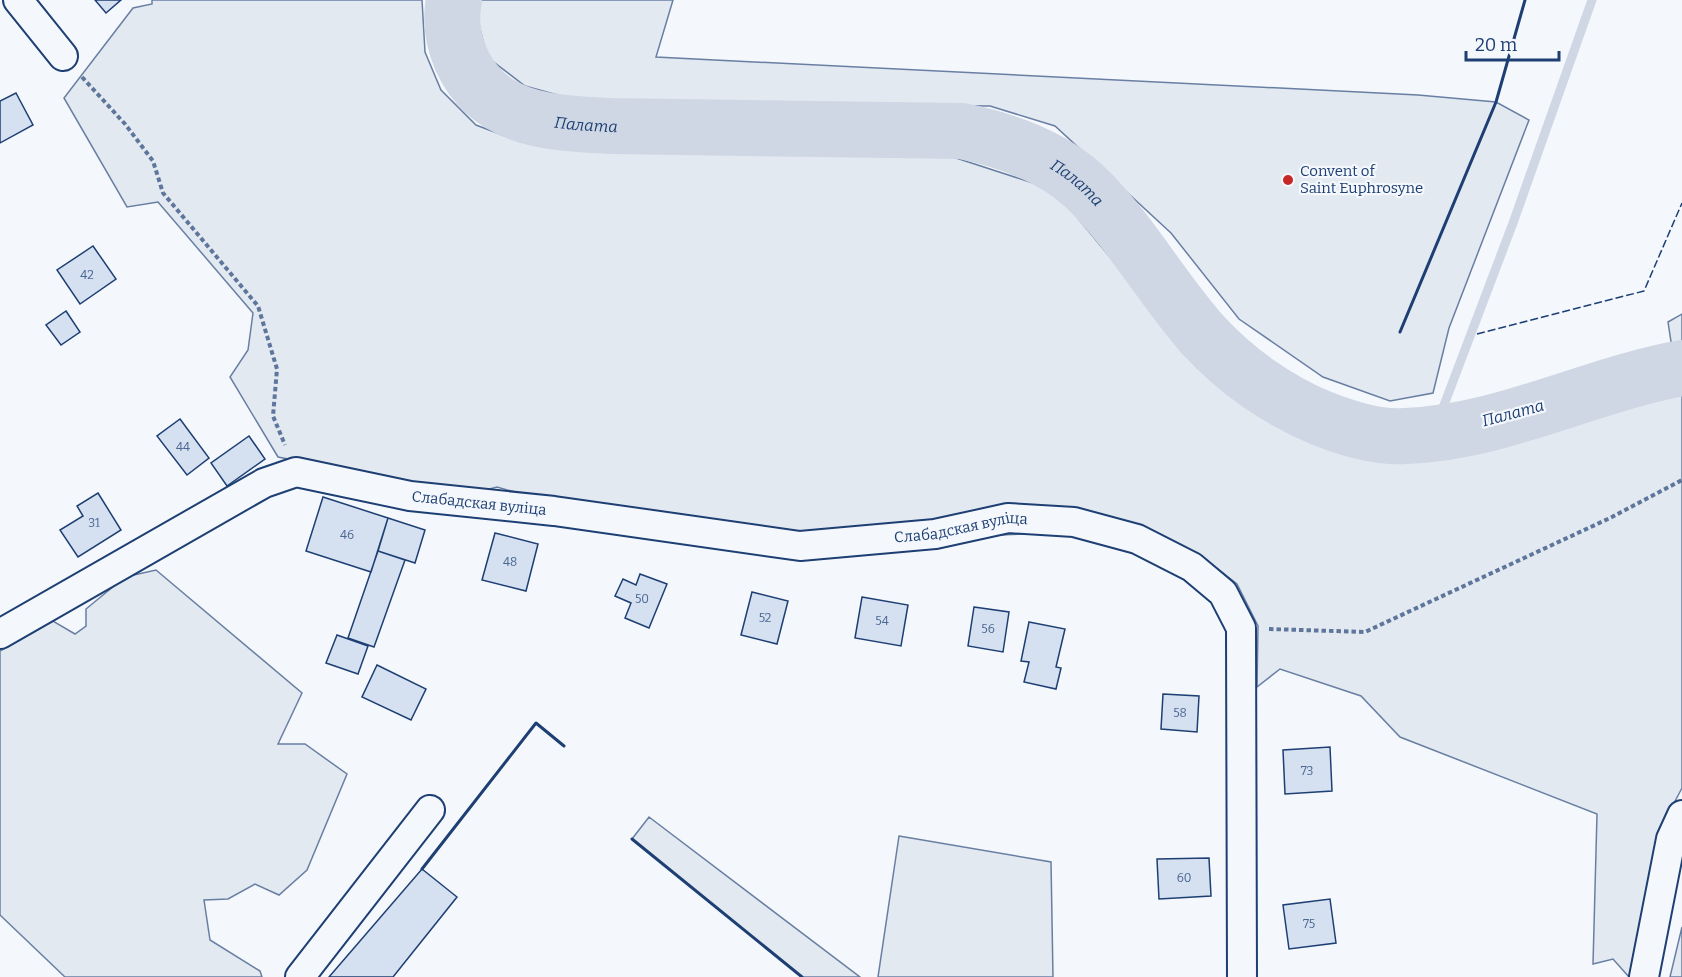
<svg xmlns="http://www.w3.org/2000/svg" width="1682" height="977" font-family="Bitter,serif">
<rect width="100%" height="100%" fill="#f4f7fb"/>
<path fill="#e3e9f0" stroke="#687fa3" stroke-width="1.5" d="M 152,0 L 422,0 L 425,52 L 441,90 L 476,125 L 521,142 L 625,142 L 953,157 L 1039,185 L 1068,206 L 1118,267 L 1182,352 L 1218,384 L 1255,412 L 1295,432 L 1337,448 L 1415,459 L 1493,440 L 1592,409 L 1682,393 L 1682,788 L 1657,835 L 1629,977 L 1613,959 L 1593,964 L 1597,814 L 1400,737 L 1361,696 L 1280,669 L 1257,687 L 1258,626 L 1237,584 L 1201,556 L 1141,528 L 1001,535 L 934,544 L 799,538 L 525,495 L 497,487 L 478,492 L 418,485 L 278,457 L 230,377 L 248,350 L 253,313 L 158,202 L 127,207 L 64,98 L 133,8 L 152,4 Z
M 478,0 L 673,0 L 656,57 L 1418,95 L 1496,102 L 1529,120 L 1449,328 L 1433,393 L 1390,401 L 1323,377 L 1239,319 L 1171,233 L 1055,126 L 990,106 L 583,102 L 525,86 L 487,57 L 476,13 Z
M 1682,314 L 1682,346 L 1672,348 L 1668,322 Z
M 156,570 L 302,693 L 278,744 L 305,744 L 347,774 L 307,870 L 279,895 L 255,884 L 228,899 L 204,900 L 210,940 L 260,971 L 262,977 L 65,977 L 0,915 L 0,651 L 53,621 L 75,634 L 86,626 L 86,609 L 125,577 Z
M 649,817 L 860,977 L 802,977 L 632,839 Z
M 899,836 L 1051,862 L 1053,977 L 878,977 Z
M 1682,927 L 1682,977 L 1670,977 Z"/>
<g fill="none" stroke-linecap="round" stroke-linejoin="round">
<path stroke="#cfd7e4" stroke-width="9" d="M 1433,434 L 1513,223 L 1592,0"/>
<path stroke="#cfd7e4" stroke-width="56" id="s1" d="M 454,0 C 450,20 453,40 461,59 C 489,121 550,123 611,126 L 962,131 C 1006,140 1050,155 1084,186 C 1130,230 1161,288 1203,335 C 1235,370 1277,400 1321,418 C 1346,428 1378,438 1405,436 C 1500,433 1589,385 1682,368"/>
</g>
<path fill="#d5e0f0" stroke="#1d3f73" stroke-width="1.5" d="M 95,0 L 121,0 L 106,13 Z
M 16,93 L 33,125 L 0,143 L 0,101 Z
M 93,246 L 116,279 L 80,304 L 57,270 Z
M 66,311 L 80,332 L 61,345 L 46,325 Z
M 180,419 L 209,458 L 187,475 L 157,436 Z
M 249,436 L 265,459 L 227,486 L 211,463 Z
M 98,493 L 121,530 L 78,557 L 60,530 L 83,516 L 77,506 Z
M 323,497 L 388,518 L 371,572 L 306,551 Z
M 388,518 L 425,530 L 415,563 L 378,551 Z
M 495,533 L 538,544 L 526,591 L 482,580 Z
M 378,551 L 405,560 L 374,647 L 348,638 Z
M 640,574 L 667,584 L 649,628 L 625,618 L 631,603 L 615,596 L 623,579 L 636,585 Z
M 752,592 L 788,601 L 777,644 L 741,635 Z
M 862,597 L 908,605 L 901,646 L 855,638 Z
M 974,607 L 1009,612 L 1003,652 L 968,646 Z
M 1029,622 L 1065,629 L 1056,667 L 1061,668 L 1056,689 L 1024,682 L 1029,662 L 1021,661 Z
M 337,635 L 368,646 L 358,674 L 326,663 Z
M 377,665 L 426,689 L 411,720 L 362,697 Z
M 1163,694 L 1199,696 L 1197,732 L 1161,729 Z
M 1330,747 L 1332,791 L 1285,794 L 1283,750 Z
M 1209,858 L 1211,896 L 1159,899 L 1157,859 Z
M 422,869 L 457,897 L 393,977 L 329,977 Z
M 1330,899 L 1336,943 L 1289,949 L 1283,905 Z"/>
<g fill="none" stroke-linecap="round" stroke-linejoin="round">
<g stroke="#1d3f73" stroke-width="32">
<g id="minor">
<path d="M 18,0 L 63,56"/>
<path id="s2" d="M 0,634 L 264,483 L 296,472 L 410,496 L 554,511 L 800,546 L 935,534 L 1008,518 L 1074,522 L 1137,539 L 1192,567 L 1223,593 L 1241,628 L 1242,977"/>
<path d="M 300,977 L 430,810"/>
<path d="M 1644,977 L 1671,839 L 1682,815"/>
</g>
</g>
<path stroke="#5e769c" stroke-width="4" stroke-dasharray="4.5 3" stroke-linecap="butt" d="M 82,77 L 125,124 L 153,161 L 163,193 L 258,306 L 277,369 L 273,416 L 285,445
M 1269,629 L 1365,632 L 1610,518 L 1682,480"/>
<use href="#minor" stroke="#f4f7fb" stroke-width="28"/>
<path stroke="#1d3f73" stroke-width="1.5" stroke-dasharray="8 3" stroke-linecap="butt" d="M 1477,334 L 1644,291 L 1682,203"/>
<path stroke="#1d3f73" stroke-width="3" d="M 1400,332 L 1496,102 L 1525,0
M 632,839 L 802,977
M 422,869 L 536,723 L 564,746"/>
</g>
<circle fill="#c62828" stroke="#f4f7fb" stroke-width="2" cx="1288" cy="180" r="6"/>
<g text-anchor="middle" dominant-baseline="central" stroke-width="4.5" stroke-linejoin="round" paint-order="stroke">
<g font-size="12" fill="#4b6792">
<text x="87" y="275">42</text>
<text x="183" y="447">44</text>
<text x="94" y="523">31</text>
<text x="347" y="535">46</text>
<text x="510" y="562">48</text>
<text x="642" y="599">50</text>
<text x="765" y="618">52</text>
<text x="882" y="621">54</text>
<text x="988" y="629">56</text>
<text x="1180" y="713">58</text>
<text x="1307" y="771">73</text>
<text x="1184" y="878">60</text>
<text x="1309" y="924">75</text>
</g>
<g font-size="15" fill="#1d3f73" stroke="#f4f7fb" text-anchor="start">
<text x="1300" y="171">Convent of<tspan x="1300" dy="17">Saint Euphrosyne</tspan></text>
</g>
<g font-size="15" fill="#1d3f73" stroke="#f4f7fb">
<text stroke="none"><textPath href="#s2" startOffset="524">Слабадская вуліца</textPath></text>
<text stroke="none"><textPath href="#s2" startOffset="1010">Слабадская вуліца</textPath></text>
</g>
<g font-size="16" font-style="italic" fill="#1d3f73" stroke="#f4f7fb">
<text stroke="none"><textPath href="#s1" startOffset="210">Палата</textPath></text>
<text stroke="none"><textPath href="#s1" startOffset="714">Палата</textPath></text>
<text transform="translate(1513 413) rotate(-15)">Палата</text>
</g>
</g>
<path d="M1466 51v9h93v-9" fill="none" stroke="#1d3f73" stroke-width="3"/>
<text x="1475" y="51" font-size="18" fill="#1d3f73" stroke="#f4f7fb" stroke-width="4.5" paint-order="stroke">20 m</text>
</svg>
